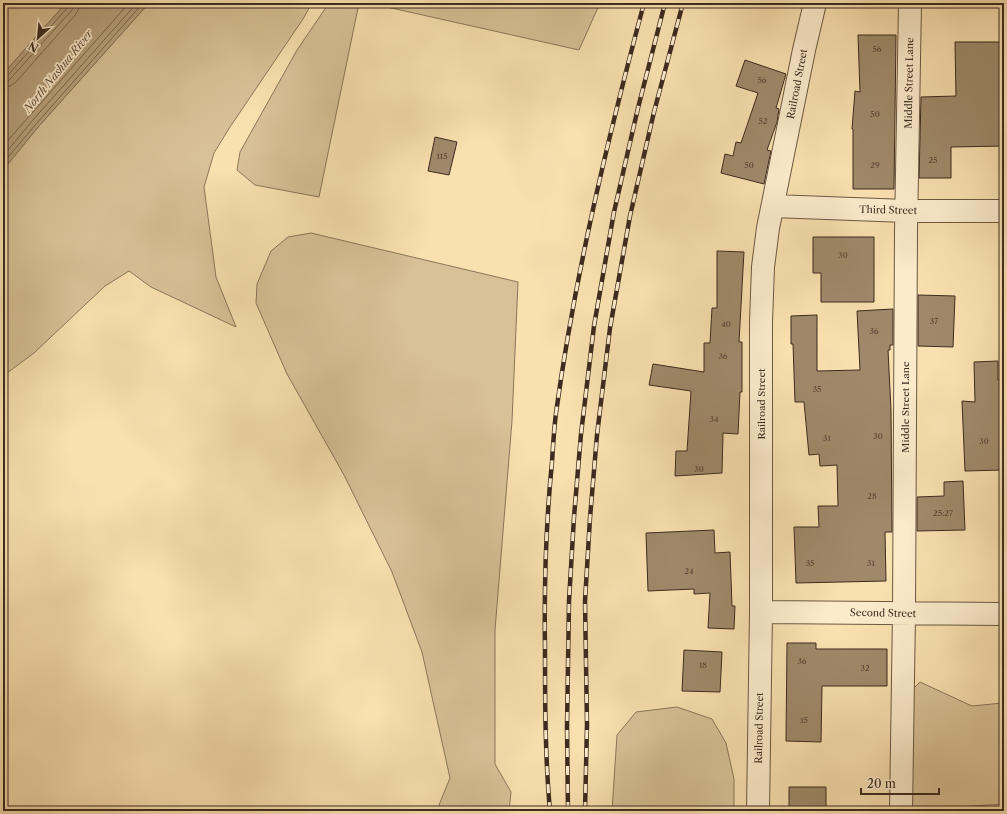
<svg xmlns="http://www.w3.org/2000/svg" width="1007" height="814" font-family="'Libre Caslon Text',serif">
<rect width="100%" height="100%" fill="#f9e0af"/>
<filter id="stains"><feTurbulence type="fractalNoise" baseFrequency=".005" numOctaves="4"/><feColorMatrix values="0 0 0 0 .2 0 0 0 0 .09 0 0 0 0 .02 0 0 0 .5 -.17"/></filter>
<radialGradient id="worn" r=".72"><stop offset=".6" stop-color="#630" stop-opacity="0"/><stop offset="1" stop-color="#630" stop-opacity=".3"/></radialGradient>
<path fill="#d9c197" stroke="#8b765b" d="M 3,3 L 66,3 L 3,74 Z
M 149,3 L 312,3 L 303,19 L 230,127 L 214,153 L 204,187 L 216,277 L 236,327 L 151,287 L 129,271 L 105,286 L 34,353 L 3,376 L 3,170 L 39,126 Z
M 329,3 L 359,3 L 319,197 L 255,185 L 237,170 L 240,152 L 297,50 Z
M 369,3 L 600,3 L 579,50 Z
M 311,233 L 518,282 L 512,421 L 495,630 L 495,764 L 511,792 L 509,811 L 439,811 L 439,805 L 450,778 L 422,652 L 392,572 L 344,475 L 287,374 L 256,303 L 257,284 L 271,251 L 288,237 Z
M 920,682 L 972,706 L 1002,703 L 1004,704 L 1004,802 L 1003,804 L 914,810 L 909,799 L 912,690 Z
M 677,707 L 712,719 L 726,743 L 734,779 L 734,811 L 612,811 L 617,735 L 636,712 Z"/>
<path fill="#b9a27e" stroke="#877258" d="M 66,3 L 149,3 L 39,126 L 3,170 L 3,74 Z"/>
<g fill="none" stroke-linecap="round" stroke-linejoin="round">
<path stroke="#7b664e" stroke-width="1" d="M 3,76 L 8,75 L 68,7 L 69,3
M 3,81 L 8,81 L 11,78 L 72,10 L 74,3
M 3,87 L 10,86 L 16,82 L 76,14 L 79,8 L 80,3
M 3,146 L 129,3
M 3,156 L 33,120 L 137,3
M 3,163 L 36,124 L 143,3"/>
</g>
<path fill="#9f896a" stroke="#3d2b1f" d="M 858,35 L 896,35 L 894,189 L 853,189 L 853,129 L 852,129 L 855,91 L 860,92 Z
M 955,42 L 1004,42 L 1004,146 L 951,147 L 951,178 L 919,178 L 921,97 L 956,96 Z
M 745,60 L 786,74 L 776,108 L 779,109 L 777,122 L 767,150 L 771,151 L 764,184 L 721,173 L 725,154 L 733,156 L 736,142 L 741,143 L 758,93 L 736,86 Z
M 435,137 L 457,142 L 449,175 L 428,171 Z
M 813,237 L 874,237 L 874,302 L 821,302 L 821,273 L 813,273 Z
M 717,251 L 744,252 L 739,342 L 742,342 L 742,392 L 740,392 L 738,434 L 723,433 L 722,473 L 675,476 L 676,451 L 687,451 L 691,391 L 649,385 L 653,364 L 704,372 L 704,343 L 710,343 L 712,308 L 717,308 Z
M 918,295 L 955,296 L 953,347 L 918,346 Z
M 893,309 L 893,345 L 890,345 L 890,350 L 888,350 L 891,410 L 892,532 L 885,532 L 886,581 L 796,583 L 794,527 L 819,527 L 818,506 L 838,506 L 837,465 L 820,466 L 819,454 L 809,455 L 804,402 L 795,402 L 793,344 L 791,344 L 791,316 L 817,315 L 817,371 L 860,370 L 857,311 Z
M 998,361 L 998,380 L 1004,380 L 1004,470 L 965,471 L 962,401 L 975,402 L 974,362 Z
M 963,481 L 965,530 L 917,531 L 917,497 L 944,496 L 944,482 Z
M 714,530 L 715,553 L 730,552 L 732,606 L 735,606 L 734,629 L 708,628 L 710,593 L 694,594 L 694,589 L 648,591 L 646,533 Z
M 787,643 L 816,643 L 816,649 L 887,649 L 887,686 L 822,686 L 821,742 L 786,741 Z
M 684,650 L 722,652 L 720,692 L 682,691 Z
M 789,787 L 826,787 L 826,811 L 789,811 Z"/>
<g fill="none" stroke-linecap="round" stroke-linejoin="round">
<g stroke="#6c5843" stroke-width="24">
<path id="minor" d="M 773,206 L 906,211 L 1004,211
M 761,612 L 1004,614
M 758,811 L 761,612 L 761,322 L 763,267 L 768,228 L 804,50 L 815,3
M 901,811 L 904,613 L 906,230 L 910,3"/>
</g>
<use href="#minor" stroke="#fbebcb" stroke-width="22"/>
<g stroke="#3d2b1f" stroke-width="4.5">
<path id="rail" d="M 550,811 C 545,756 545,701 545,647 C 544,585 546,523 552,462 C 553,446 554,429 556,413 C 575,274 608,138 644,3
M 568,811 L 567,727 L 569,601 L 574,517 L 581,434 L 594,326 L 614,212 L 638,108 L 665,3
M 585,811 L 587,725 L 585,601 L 590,518 L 597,435 L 610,328 L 630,216 L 654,112 L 683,3"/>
</g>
<use href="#rail" stroke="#fbebcb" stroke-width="3" stroke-dasharray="9" stroke-linecap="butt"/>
</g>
<g text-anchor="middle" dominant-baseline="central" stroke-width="3.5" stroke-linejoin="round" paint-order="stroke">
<g font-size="8" fill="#564232">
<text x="877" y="49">56</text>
<text x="762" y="80">56</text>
<text x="875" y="114">50</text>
<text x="763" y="121">52</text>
<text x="442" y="156">115</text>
<text x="933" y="160">25</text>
<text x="749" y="165">50</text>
<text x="875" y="165">29</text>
<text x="843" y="255">30</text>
<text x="934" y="321">37</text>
<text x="726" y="324">40</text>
<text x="874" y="331">36</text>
<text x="723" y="356">36</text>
<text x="817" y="389">35</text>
<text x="714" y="419">34</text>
<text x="878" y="436">30</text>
<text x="827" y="438">31</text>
<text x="984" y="441">30</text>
<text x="699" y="469">30</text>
<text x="872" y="496">28</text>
<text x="943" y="513">25;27</text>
<text x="810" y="563">35</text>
<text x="871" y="563">31</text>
<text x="689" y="571">24</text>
<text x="802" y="661">36</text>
<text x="703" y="665">18</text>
<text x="865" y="668">32</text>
<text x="804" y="720">15</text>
</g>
<g font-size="10" fill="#3d2b1f" stroke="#fbebcb">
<text transform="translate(909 83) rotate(-89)">Middle Street Lane</text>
<text transform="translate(797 84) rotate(-79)">Railroad Street</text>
<text transform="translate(888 210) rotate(1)">Third Street</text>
<text transform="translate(761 404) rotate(-90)">Railroad Street</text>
<text transform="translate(905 407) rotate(-90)">Middle Street Lane</text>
<text transform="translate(883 613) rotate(1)">Second Street</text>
<text transform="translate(759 728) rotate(-89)">Railroad Street</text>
</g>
<g font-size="11" font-style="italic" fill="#624f3c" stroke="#fbebcb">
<text transform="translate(58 71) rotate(-51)">North Nashua River</text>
</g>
</g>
<rect width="1007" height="814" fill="none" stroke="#f9e0af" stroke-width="16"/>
<rect x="4" y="4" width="999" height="806" fill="none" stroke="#3d2b1f" stroke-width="2"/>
<rect x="8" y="8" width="991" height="798" fill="none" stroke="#3d2b1f"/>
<g transform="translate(38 38) rotate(207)" stroke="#fbebcb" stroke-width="3" paint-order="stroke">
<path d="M0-3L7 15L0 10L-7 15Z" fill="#3d2b1f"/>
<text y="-6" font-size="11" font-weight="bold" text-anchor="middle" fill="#3d2b1f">N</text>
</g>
<path d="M861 788v6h78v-6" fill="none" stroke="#3d2b1f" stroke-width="2"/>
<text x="867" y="788" font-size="12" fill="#3d2b1f" stroke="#fbebcb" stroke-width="3" paint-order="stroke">20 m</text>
<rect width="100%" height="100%" filter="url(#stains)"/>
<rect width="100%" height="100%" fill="url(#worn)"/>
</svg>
